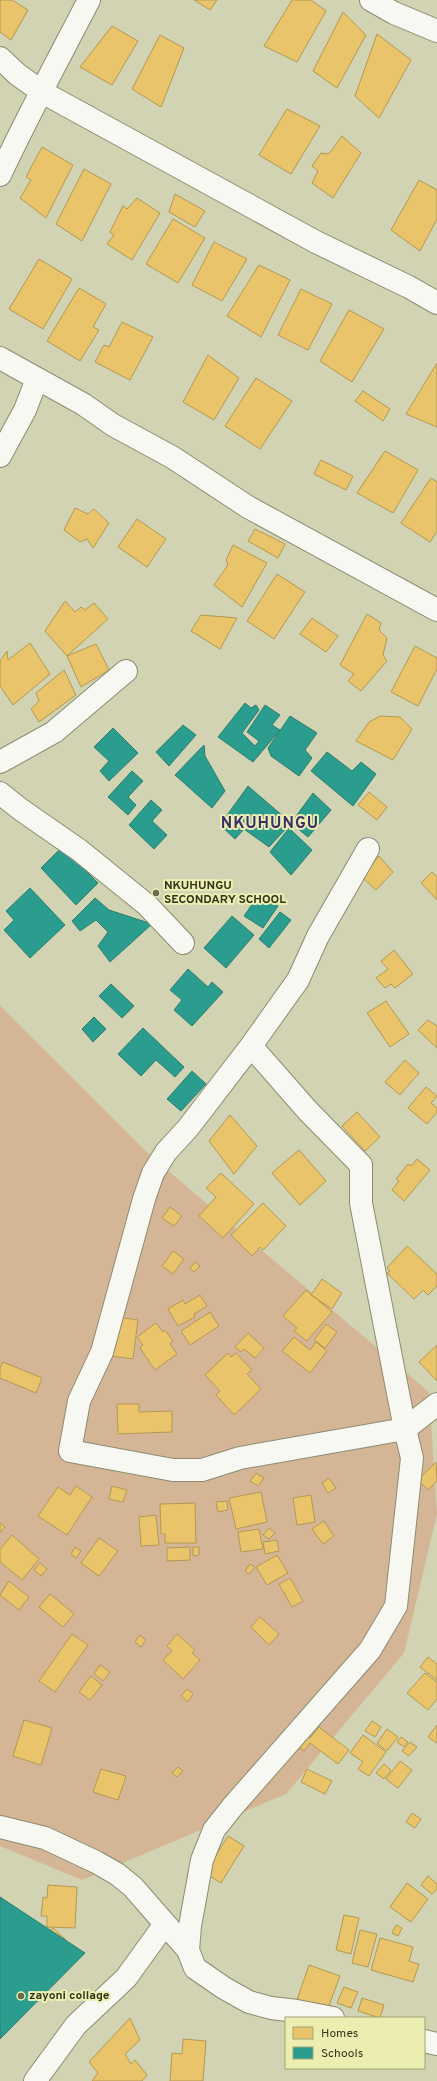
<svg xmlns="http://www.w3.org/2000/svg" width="437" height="2081" font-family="Overpass,sans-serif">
<rect width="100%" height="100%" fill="#d1d3b2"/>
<path fill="#d4b696" d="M 0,1006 L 153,1158 L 429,1392 L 437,1514 L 404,1653 L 286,1794 L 82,1880 L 0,1846 Z"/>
<path fill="#e9c46a" stroke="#b29953" d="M 0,0 L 12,0 L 28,10 L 11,40 L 0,32 Z
M 194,0 L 217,0 L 210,10 Z
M 292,0 L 311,0 L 326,11 L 297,62 L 264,46 Z
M 343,12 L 366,35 L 337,88 L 313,71 Z
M 112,26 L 138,41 L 112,85 L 80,67 Z
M 377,34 L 411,60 L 379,118 L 355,96 Z
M 160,35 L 184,48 L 161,107 L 132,89 Z
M 287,109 L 320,126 L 291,174 L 259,155 Z
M 342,136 L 361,153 L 333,198 L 312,183 L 318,171 L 312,166 L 321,153 L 329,154 Z
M 42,147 L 73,165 L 46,218 L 20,198 L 31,180 L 26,177 Z
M 84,169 L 111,184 L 82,241 L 56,224 Z
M 419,180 L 437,190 L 437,219 L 420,251 L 391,230 Z
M 175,194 L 205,211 L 195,227 L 169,212 Z
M 137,198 L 160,213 L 132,260 L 107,244 L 114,235 L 110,232 L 123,206 L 127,209 Z
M 173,219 L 205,238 L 178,283 L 146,264 Z
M 214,242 L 247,259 L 222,301 L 192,285 Z
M 39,259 L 72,279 L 43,329 L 9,309 Z
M 259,265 L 290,280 L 261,337 L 227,316 Z
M 79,288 L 106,304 L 93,327 L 99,330 L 80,361 L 47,341 Z
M 301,289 L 332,304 L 308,350 L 278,335 Z
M 349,310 L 384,329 L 352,382 L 320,361 Z
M 122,322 L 153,337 L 130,380 L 95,362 L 104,345 L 109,347 Z
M 208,355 L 239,378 L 214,420 L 183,402 Z
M 437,363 L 437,427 L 406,414 Z
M 256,378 L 292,401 L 260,449 L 225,426 Z
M 363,391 L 390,409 L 383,421 L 355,401 Z
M 385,451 L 418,470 L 393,513 L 357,493 Z
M 321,460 L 353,476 L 346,490 L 314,474 Z
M 431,478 L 437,482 L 437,531 L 430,542 L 401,523 Z
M 75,508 L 88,514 L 94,509 L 109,523 L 93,548 L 87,539 L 80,542 L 64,530 Z
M 137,519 L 166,539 L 147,567 L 118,547 Z
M 255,529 L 285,544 L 278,558 L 248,541 Z
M 233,545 L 267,563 L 242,607 L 214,585 L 228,565 L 226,560 Z
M 277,574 L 305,592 L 274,639 L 247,621 Z
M 65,601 L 75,612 L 81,607 L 85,610 L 94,603 L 108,619 L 67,656 L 45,631 Z
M 367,614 L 381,623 L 379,630 L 387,638 L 383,655 L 387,661 L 361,691 L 348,681 L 354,674 L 340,665 Z
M 201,615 L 237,618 L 220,649 L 191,631 Z
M 312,618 L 338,636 L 326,652 L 300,634 Z
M 30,643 L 50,674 L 13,705 L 0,686 L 0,661 L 7,651 L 8,660 Z
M 96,644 L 109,670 L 81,687 L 67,656 Z
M 415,646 L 437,658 L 437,669 L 418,706 L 391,692 Z
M 64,670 L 76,695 L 39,722 L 31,709 L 39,701 L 36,693 Z
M 380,716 L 400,717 L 412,729 L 393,760 L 356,741 L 369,722 Z
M 369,792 L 387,807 L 377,820 L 358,805 Z
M 379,856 L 393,872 L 376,890 L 362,877 Z
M 432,872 L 437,877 L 437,900 L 421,883 Z
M 394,950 L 413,974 L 395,988 L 391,984 L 385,988 L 376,978 L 388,969 L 381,961 Z
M 386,1001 L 409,1034 L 390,1047 L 367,1013 Z
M 428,1020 L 437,1026 L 437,1048 L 418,1030 Z
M 405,1060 L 419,1073 L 400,1095 L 385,1082 Z
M 426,1087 L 437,1096 L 431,1103 L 437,1108 L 437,1112 L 427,1124 L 408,1108 Z
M 357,1112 L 380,1137 L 365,1151 L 342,1126 Z
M 230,1115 L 257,1146 L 234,1174 L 209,1141 Z
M 299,1150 L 326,1181 L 300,1205 L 272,1173 Z
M 417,1159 L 430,1170 L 404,1201 L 392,1190 L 399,1181 L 396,1179 L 408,1164 L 411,1166 Z
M 221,1173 L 254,1204 L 223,1238 L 199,1216 L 216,1197 L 206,1188 Z
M 263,1203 L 286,1226 L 263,1250 L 260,1247 L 252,1256 L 231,1235 Z
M 170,1207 L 182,1216 L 174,1226 L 162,1218 Z
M 407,1246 L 437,1274 L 437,1286 L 428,1295 L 423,1290 L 414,1299 L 387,1273 L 390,1271 L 387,1268 Z
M 173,1251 L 184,1259 L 173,1274 L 162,1266 Z
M 195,1262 L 200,1266 L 194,1272 L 190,1268 Z
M 322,1279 L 342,1293 L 332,1309 L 311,1295 Z
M 306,1290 L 332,1312 L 307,1341 L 294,1331 L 297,1328 L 283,1316 Z
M 200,1295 L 207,1306 L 194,1314 L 195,1317 L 178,1326 L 168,1309 L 183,1300 L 185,1304 Z
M 210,1312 L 219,1326 L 190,1345 L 181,1331 Z
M 117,1317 L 138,1320 L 133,1359 L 111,1356 Z
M 156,1323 L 163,1332 L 165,1330 L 173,1341 L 170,1344 L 177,1354 L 155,1370 L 140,1348 L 143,1345 L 137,1337 Z
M 326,1324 L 337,1332 L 325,1348 L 314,1340 Z
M 248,1333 L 264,1348 L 255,1358 L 244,1349 L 241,1352 L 235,1347 Z
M 294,1337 L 310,1350 L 316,1342 L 327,1351 L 310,1373 L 282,1351 Z
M 437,1345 L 437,1381 L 419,1362 Z
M 228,1353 L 231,1357 L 236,1353 L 252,1370 L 247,1374 L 261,1389 L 234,1415 L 216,1395 L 220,1391 L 205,1375 Z
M 3,1362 L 42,1378 L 36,1393 L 0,1378 L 0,1368 Z
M 117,1404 L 139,1404 L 139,1412 L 172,1411 L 172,1432 L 118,1434 Z
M 436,1462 L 437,1481 L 428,1490 L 418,1480 Z
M 256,1473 L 264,1478 L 258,1486 L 250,1481 Z
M 329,1478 L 336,1488 L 328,1493 L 322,1483 Z
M 76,1486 L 92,1497 L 67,1535 L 38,1516 L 58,1487 L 70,1495 Z
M 112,1486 L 127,1490 L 123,1502 L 109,1499 Z
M 261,1492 L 267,1522 L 236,1529 L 229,1498 Z
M 311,1495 L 315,1522 L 297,1525 L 293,1498 Z
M 227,1501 L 228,1510 L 218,1512 L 216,1502 Z
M 195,1503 L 196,1543 L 165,1543 L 165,1534 L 161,1534 L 160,1504 Z
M 156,1515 L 159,1545 L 141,1546 L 139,1517 Z
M 324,1521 L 334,1536 L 323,1544 L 312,1529 Z
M 0,1523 L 5,1527 L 0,1533 Z
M 269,1528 L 275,1533 L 269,1539 L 263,1535 Z
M 259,1529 L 263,1549 L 241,1552 L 238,1532 Z
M 12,1535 L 39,1559 L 22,1580 L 0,1562 L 0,1549 Z
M 99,1538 L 118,1551 L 99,1576 L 81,1563 Z
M 277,1540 L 279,1551 L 265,1554 L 263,1542 Z
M 75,1547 L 81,1551 L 76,1558 L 71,1554 Z
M 190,1547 L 190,1560 L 167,1561 L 167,1548 Z
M 193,1547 L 199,1547 L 199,1555 L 193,1556 Z
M 277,1555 L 288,1573 L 267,1585 L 256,1567 Z
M 40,1563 L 47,1569 L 41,1576 L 34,1570 Z
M 250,1564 L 255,1567 L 249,1574 L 245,1571 Z
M 290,1578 L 303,1601 L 292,1607 L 279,1584 Z
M 9,1581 L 29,1597 L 19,1610 L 0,1595 Z
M 50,1594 L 74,1614 L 63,1627 L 39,1607 Z
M 260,1617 L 279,1634 L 269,1645 L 251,1627 Z
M 72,1634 L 88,1645 L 55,1692 L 39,1681 Z
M 177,1634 L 195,1650 L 192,1653 L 200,1660 L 183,1679 L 163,1660 L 172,1651 L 167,1646 Z
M 140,1635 L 146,1640 L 141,1647 L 135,1642 Z
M 428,1657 L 437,1664 L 437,1680 L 420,1667 Z
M 100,1665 L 110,1672 L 103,1681 L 94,1674 Z
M 425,1673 L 437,1682 L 437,1699 L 428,1710 L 407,1693 Z
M 91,1676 L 102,1685 L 90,1700 L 79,1692 Z
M 187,1689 L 193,1694 L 188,1702 L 181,1696 Z
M 24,1720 L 52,1728 L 41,1765 L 13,1756 Z
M 372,1721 L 381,1727 L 375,1737 L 365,1731 Z
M 437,1725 L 437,1743 L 428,1737 Z
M 319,1727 L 349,1750 L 338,1764 L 310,1743 L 304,1751 L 292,1741 L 300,1730 L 310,1738 Z
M 387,1729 L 398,1737 L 387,1751 L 377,1743 Z
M 363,1735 L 386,1752 L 369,1776 L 358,1769 L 363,1762 L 350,1753 Z
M 401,1737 L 408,1742 L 404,1747 L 397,1742 Z
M 410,1742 L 417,1747 L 409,1756 L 402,1751 Z
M 400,1761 L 412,1770 L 398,1788 L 386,1779 Z
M 384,1764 L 391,1770 L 384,1779 L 376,1773 Z
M 178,1767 L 183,1771 L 177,1777 L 172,1773 Z
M 101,1769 L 126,1776 L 118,1800 L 93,1792 Z
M 307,1769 L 332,1781 L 325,1794 L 301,1782 Z
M 412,1813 L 421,1819 L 415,1828 L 406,1822 Z
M 228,1836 L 244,1846 L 221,1883 L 205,1873 Z
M 428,1876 L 437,1884 L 437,1889 L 432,1894 L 421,1885 Z
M 407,1883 L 428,1899 L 411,1922 L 390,1907 Z
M 48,1885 L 77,1887 L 75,1928 L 47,1927 L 47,1916 L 41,1916 L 43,1897 L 47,1898 Z
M 344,1915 L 359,1918 L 351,1954 L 336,1950 Z
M 396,1925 L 402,1928 L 398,1936 L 392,1933 Z
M 53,1928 L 65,1939 L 42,1966 L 30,1956 Z
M 360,1930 L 377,1934 L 368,1967 L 352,1963 Z
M 380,1938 L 413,1947 L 409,1961 L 419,1964 L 413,1982 L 371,1970 Z
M 309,1965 L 340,1976 L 327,2011 L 297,2000 Z
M 12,1975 L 20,1983 L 13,1991 L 5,1983 Z
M 2,1984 L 12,1991 L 5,2001 L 0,1997 Z
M 344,1987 L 358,1992 L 351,2008 L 337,2003 Z
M 362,1998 L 384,2005 L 380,2018 L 358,2011 Z
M 130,2018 L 140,2040 L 125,2054 L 131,2064 L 135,2060 L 147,2075 L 142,2081 L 92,2081 L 98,2073 L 89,2062 Z
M 183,2039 L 206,2041 L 203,2081 L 170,2081 L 172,2053 L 182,2054 Z"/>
<path fill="#2a9d8f" stroke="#2d7e6c" d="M 245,703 L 251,708 L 256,705 L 259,710 L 242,733 L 255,746 L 259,741 L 247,732 L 265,705 L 280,715 L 272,725 L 280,730 L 253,762 L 218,737 Z
M 290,716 L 317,733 L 305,750 L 312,758 L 299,776 L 271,756 L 268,748 Z
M 183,725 L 196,735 L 169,766 L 156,752 Z
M 113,728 L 138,753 L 109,781 L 100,771 L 109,761 L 94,747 Z
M 204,745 L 205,756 L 225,791 L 212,808 L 175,775 Z
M 327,752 L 352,771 L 361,762 L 376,774 L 353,806 L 311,771 Z
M 132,771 L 143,781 L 128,797 L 136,805 L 128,815 L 108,797 Z
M 248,786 L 291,823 L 269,847 L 244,829 L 235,839 L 220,825 Z
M 313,793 L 331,810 L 308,837 L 291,823 Z
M 151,800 L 162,810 L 152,821 L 167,835 L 154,849 L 129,825 Z
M 289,828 L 312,850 L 291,875 L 270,852 Z
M 62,847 L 98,883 L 76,905 L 41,868 Z
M 30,888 L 65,925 L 30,958 L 4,930 L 14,920 L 6,911 Z
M 260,893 L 278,906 L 263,928 L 244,916 Z
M 95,898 L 109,910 L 152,924 L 110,962 L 98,946 L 108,932 L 96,920 L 80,931 L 72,921 Z
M 280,912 L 291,920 L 269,948 L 259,939 Z
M 232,916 L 254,935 L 226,968 L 204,948 Z
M 188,969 L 208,987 L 212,982 L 223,992 L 192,1026 L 174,1010 L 182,1000 L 170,990 Z
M 111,984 L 134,1006 L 122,1018 L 99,996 Z
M 94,1017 L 106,1029 L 93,1042 L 82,1029 Z
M 143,1028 L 184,1067 L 175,1077 L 156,1060 L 141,1076 L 118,1054 Z
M 192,1071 L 206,1084 L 181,1111 L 167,1099 Z
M 0,1897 L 85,1953 L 0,2039 Z"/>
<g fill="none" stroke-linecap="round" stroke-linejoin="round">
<g stroke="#8b8c72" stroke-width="24">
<path id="minor" d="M 371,0 L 394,13 L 437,31
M 0,58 L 17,74 L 42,92 L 316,242 L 409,287 L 437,303
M 0,175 C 28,115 59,58 89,0
M 0,358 L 83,404 L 113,425 L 172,457 L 248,507 L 437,610
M 0,456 L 25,410 L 37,379
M 0,762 L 54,732 L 126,671
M 0,793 L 20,809 L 79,850 L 147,905 L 183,943
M 368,849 L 318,936 L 298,980 L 251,1046 L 188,1128 L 166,1152 L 153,1173 L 144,1199 L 102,1352 L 79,1401 L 70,1451 L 173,1470 L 202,1470 L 240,1458 L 405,1429 L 437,1404
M 251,1046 L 308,1111 L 361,1165 L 361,1203 L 405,1429 L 412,1458 L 396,1606 L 370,1650 L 233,1806 L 214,1830 L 202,1860 L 190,1926 L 188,1950 L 195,1968 L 224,1988 L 249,2002 L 271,2008 L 297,2011 L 333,2018
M 0,1827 L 45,1838 L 96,1862 L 117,1874 L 133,1887 L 188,1950
M 424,2041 L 437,2044
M 35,2081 L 76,2025 L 126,1978 L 165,1924"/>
</g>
<use href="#minor" stroke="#f8f8f3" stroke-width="22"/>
</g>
<g fill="#6a6c50" stroke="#eceeb1" stroke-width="1.5">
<circle cx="156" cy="893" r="4"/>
<circle cx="21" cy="1996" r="4"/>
</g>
<g text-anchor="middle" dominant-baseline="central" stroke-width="4" stroke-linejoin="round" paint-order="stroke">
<g font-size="12" font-weight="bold" fill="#33341c" stroke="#eceeb1" text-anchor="start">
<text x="164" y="886">NKUHUNGU<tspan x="164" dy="14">SECONDARY SCHOOL</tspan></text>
<text x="29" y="1996">zayoni collage</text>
</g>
<g font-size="16" font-weight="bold" letter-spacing="1" fill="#3b2f6a" stroke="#eceeb1">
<text x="270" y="824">NKUHUNGU</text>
</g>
</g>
<rect x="285" y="2017" width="140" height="52" fill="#eceeb1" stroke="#a2a475"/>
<rect x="293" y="2027" width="20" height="12" fill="#e9c46a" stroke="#a2a475"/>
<text x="321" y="2037" font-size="12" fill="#33341c">Homes</text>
<rect x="293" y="2047" width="20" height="12" fill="#2a9d8f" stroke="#a2a475"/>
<text x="321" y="2057" font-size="12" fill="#33341c">Schools</text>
</svg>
